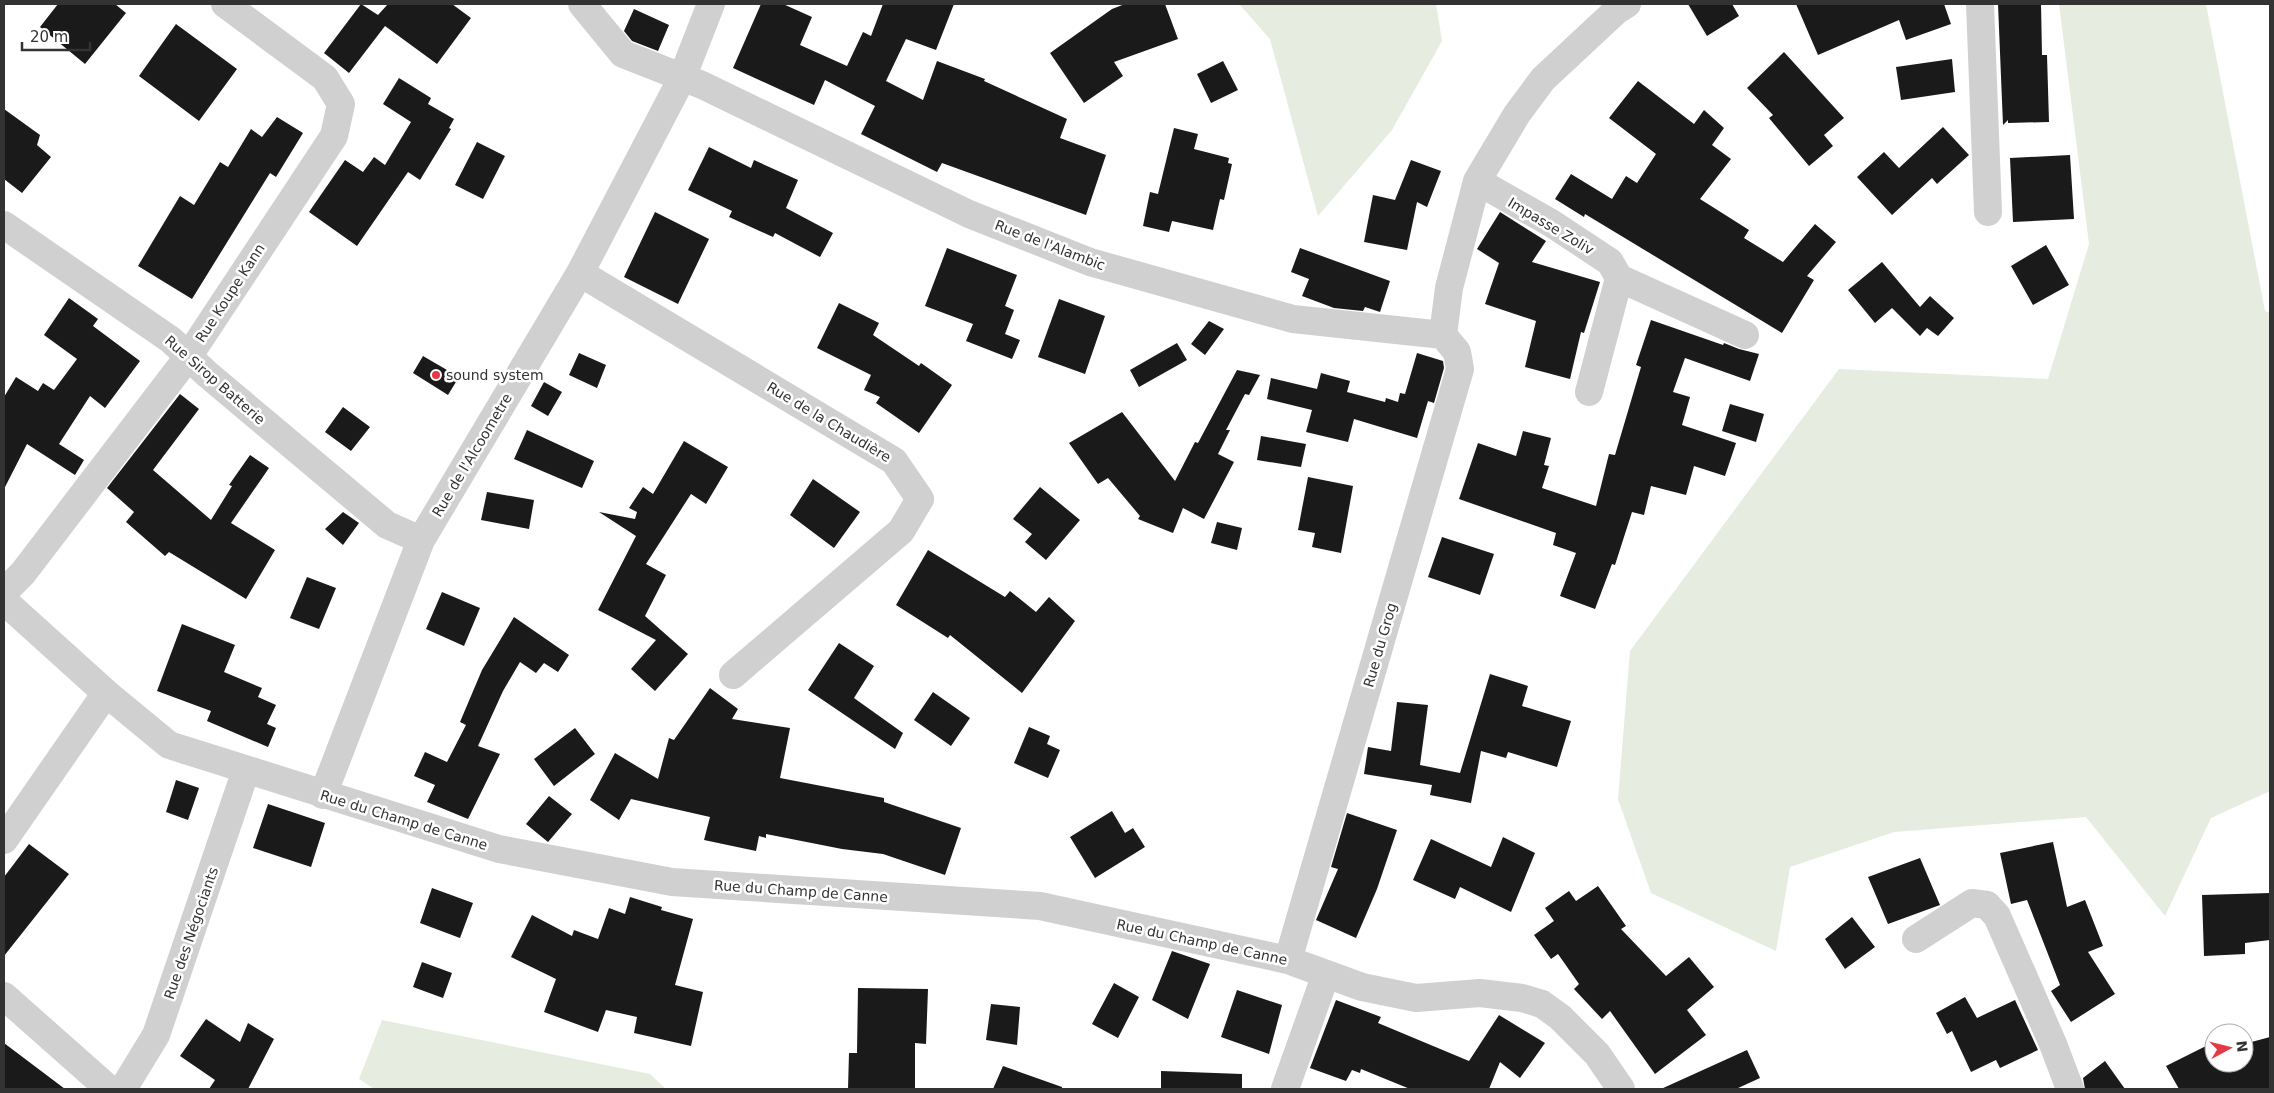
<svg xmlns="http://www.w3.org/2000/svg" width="2274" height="1093" font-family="'DejaVu Sans',sans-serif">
<rect width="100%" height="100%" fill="#fff"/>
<path fill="#e6ecdf" d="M 1239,4 L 1436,4 L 1442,41 L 1392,130 L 1318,216 L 1270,39 Z
M 2059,4 L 2206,4 L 2265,311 L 2270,313 L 2270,791 L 2211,818 L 2165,916 L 2086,817 L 1894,832 L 1790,867 L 1776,951 L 1651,893 L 1618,799 L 1630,651 L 1839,369 L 2048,379 L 2089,244 Z
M 382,1020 L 650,1074 L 666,1089 L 374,1089 L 359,1079 Z"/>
<path fill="#1a1a1a" d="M 58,4 L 115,4 L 126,13 L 85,64 L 40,27 Z
M 361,4 L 378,15 L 388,4 L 452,4 L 471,18 L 437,64 L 385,26 L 349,73 L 324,53 Z
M 761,4 L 783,4 L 812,17 L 800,45 L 847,66 L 863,32 L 871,36 L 883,4 L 954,4 L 936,50 L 906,39 L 886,81 L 923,100 L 937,61 L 985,79 L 984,81 L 1067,119 L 1060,138 L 1106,155 L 1086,215 L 942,163 L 937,172 L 861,134 L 875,106 L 825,80 L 814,105 L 733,68 Z
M 1125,4 L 1165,4 L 1178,39 L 1114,62 L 1123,76 L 1084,103 L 1050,53 L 1112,9 Z
M 1688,4 L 1732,4 L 1739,16 L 1707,36 Z
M 1796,4 L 1944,4 L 1951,24 L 1906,40 L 1899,20 L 1818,55 Z
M 1998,4 L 2041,4 L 2042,55 L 2047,55 L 2049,122 L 2008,123 L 2008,120 L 2003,125 Z
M 634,9 L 669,25 L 658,51 L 632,41 L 624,31 Z
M 176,24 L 237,69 L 199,121 L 139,76 Z
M 1784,52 L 1844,118 L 1824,135 L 1833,146 L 1809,166 L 1769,118 L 1773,115 L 1747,88 Z
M 1952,59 L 1955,92 L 1901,100 L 1896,67 Z
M 1223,61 L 1238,90 L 1211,103 L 1197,74 Z
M 399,78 L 431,98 L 428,104 L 454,119 L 449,128 L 451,129 L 420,180 L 408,172 L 357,246 L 309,212 L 345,160 L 363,172 L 374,157 L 385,165 L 411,122 L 383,104 Z
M 1638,81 L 1694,124 L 1704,110 L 1724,128 L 1712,145 L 1731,159 L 1700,199 L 1749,230 L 1744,238 L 1783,262 L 1815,224 L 1836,242 L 1807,276 L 1814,280 L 1782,333 L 1585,214 L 1584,217 L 1555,199 L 1571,174 L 1612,199 L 1626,176 L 1637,183 L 1656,154 L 1609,118 Z
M 4,109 L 40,135 L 37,145 L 51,157 L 22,193 L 4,179 Z
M 277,117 L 303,133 L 276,177 L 270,173 L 192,299 L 138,266 L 180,196 L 194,205 L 220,162 L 228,167 L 251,129 L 262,137 Z
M 1943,127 L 1969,155 L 1937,184 L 1932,178 L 1892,215 L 1857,177 L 1884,152 L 1899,168 Z
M 1174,128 L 1198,134 L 1194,149 L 1229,158 L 1228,163 L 1232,164 L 1224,200 L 1220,199 L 1213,230 L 1172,221 L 1169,232 L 1143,226 L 1150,192 L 1158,194 Z
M 477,142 L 505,156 L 483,199 L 455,185 Z
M 709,147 L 751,168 L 754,160 L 798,180 L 786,208 L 833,233 L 820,257 L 775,233 L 773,237 L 729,217 L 732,211 L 688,190 Z
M 2070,155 L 2074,219 L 2013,222 L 2010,158 Z
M 1411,160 L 1441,171 L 1427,207 L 1417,202 L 1407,250 L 1364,242 L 1373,195 L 1395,200 Z
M 655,212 L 709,239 L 678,304 L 624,277 Z
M 1500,212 L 1546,241 L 1532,262 L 1600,282 L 1584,333 L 1581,332 L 1570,379 L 1525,367 L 1536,321 L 1485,304 L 1499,263 L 1477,249 Z
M 2046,245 L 2069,285 L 2033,305 L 2011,266 Z
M 947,248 L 1017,275 L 1005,306 L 1014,310 L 1005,334 L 1020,340 L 1012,359 L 966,341 L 973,324 L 925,306 Z
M 1300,248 L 1390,281 L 1380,312 L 1365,307 L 1363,311 L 1334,308 L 1302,296 L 1309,279 L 1291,272 Z
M 1882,262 L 1920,307 L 1930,296 L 1954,318 L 1938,336 L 1927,328 L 1920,336 L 1892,308 L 1875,323 L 1848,290 Z
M 69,298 L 98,319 L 93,326 L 140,361 L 105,408 L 90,396 L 59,444 L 84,460 L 75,475 L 27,444 L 4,489 L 4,397 L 16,377 L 38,391 L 43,383 L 54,390 L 77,359 L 44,335 Z
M 1059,299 L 1105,316 L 1085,374 L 1038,357 Z
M 839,303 L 879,323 L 873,335 L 919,366 L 921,363 L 952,385 L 919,433 L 876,403 L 880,397 L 864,390 L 871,375 L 817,348 Z
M 1651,320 L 1723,345 L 1724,343 L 1739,349 L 1759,354 L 1750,381 L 1685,358 L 1673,392 L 1690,397 L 1682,425 L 1736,443 L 1725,476 L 1694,466 L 1686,495 L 1651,486 L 1644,515 L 1632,512 L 1615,565 L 1612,564 L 1595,609 L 1560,596 L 1576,553 L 1553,545 L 1556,533 L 1459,499 L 1478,443 L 1516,456 L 1523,431 L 1551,438 L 1544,465 L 1549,466 L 1542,488 L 1596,506 L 1609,454 L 1615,455 L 1641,367 L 1636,365 Z
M 1209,321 L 1224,329 L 1205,355 L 1191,344 Z
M 1177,343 L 1187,360 L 1139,387 L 1130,370 Z
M 579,353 L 606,365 L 597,388 L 569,375 Z
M 1417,353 L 1443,361 L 1444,368 L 1434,403 L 1428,401 L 1417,438 L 1354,419 L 1348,442 L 1306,432 L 1312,410 L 1267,399 L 1271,378 L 1317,389 L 1321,373 L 1350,381 L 1347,392 L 1385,402 L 1386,398 L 1398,402 L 1400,393 L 1405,394 Z
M 423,356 L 459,377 L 448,395 L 413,373 Z
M 1237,370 L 1260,375 L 1249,395 L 1245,394 L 1226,430 L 1230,430 L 1218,454 L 1234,462 L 1204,519 L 1183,508 L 1173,533 L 1138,519 L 1140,516 L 1108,478 L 1098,484 L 1069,443 L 1122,412 L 1175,481 L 1195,442 L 1198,443 Z
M 544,382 L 562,392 L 548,416 L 531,406 Z
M 180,394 L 199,409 L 153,470 L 211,520 L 232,486 L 229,485 L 250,455 L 269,468 L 231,523 L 275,550 L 246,599 L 169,552 L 165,556 L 126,522 L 134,512 L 107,488 Z
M 1730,404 L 1764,414 L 1756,442 L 1722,431 Z
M 343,407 L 370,427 L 351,451 L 325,432 Z
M 527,430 L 594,461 L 582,488 L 514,459 Z
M 1261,436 L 1306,444 L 1301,467 L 1257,460 Z
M 684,441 L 728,467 L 706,504 L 691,494 L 646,564 L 666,575 L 645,616 L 688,654 L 655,691 L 631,669 L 656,640 L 598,610 L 636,536 L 599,512 L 635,519 L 637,512 L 629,508 L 643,487 L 653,494 Z
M 1308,477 L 1353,486 L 1341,553 L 1312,547 L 1315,533 L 1298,530 Z
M 813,479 L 860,512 L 834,548 L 790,515 Z
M 1040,487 L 1080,520 L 1046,560 L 1025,542 L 1032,534 L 1013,519 Z
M 487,492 L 534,500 L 529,529 L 481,520 Z
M 343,512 L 359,523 L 343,545 L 325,529 Z
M 1217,522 L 1242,528 L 1237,550 L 1211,543 Z
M 1442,537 L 1494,554 L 1480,595 L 1428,577 Z
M 928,550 L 1005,597 L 1010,591 L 1036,612 L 1049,597 L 1075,621 L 1022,693 L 950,635 L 948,638 L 896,605 Z
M 307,577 L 336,588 L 319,629 L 290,618 Z
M 442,592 L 480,608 L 464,646 L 426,629 Z
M 514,617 L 569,655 L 558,672 L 544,663 L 536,673 L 520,662 L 503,691 L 478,746 L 500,754 L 468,819 L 427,802 L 435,785 L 414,776 L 425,752 L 447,762 L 466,725 L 460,722 L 482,670 Z
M 182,624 L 235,645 L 224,672 L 262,688 L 258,697 L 276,705 L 267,724 L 276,728 L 268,747 L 207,721 L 211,711 L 157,691 Z
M 839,643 L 874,666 L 854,698 L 903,733 L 895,749 L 808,690 Z
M 1490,674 L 1528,686 L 1522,706 L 1571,721 L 1557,767 L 1508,752 L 1506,758 L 1481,751 L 1471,803 L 1430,795 L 1432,785 L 1364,774 L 1368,747 L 1391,751 L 1397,702 L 1428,705 L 1420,765 L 1460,773 Z
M 710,688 L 738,709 L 732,719 L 790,728 L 780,778 L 884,798 L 884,802 L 961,828 L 945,875 L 883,854 L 842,849 L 766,834 L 766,838 L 759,836 L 756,851 L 704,840 L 710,817 L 631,799 L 619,820 L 590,800 L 615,753 L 658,779 L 669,738 L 674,740 Z
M 933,692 L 970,718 L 951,746 L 914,720 Z
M 1029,727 L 1050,736 L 1047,744 L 1060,750 L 1048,778 L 1014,763 Z
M 575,728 L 595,754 L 554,786 L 534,759 Z
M 176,780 L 199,788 L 188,820 L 166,812 Z
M 549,796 L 572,814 L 548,842 L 526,824 Z
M 268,804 L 325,823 L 311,867 L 253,848 Z
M 1112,811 L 1125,833 L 1133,828 L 1145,847 L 1095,878 L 1070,837 Z
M 1347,813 L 1397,830 L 1377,889 L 1356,938 L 1316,920 L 1338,869 L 1331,867 Z
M 1503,837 L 1535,853 L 1511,912 L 1460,887 L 1455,899 L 1413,880 L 1431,839 L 1491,867 Z
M 2053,842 L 2067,907 L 2085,900 L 2103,946 L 2088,952 L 2115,994 L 2071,1022 L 2051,991 L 2060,985 L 2027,900 L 2011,904 L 2000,853 Z
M 29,844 L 69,874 L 4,956 L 4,877 Z
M 1920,858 L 1940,905 L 1888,924 L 1868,877 Z
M 1598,886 L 1626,926 L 1621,929 L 1666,976 L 1689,957 L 1714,987 L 1687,1010 L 1706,1035 L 1655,1074 L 1610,1011 L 1602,1019 L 1574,989 L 1579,984 L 1558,954 L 1551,959 L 1534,935 L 1554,921 L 1545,908 L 1569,891 L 1576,901 Z
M 432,888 L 473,903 L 460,938 L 420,923 Z
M 2270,893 L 2270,940 L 2245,943 L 2245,954 L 2204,956 L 2202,895 Z
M 630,897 L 662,907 L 661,910 L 693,919 L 675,985 L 703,992 L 691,1046 L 634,1033 L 637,1017 L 606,1010 L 598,1032 L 544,1012 L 556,979 L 511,957 L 532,915 L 572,936 L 574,930 L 598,939 L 609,908 L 625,914 Z
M 1852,917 L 1875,947 L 1845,969 L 1825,939 Z
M 1172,951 L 1210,964 L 1188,1019 L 1152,1000 Z
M 422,962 L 452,973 L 443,998 L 413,987 Z
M 1114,983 L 1139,997 L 1118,1038 L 1092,1024 Z
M 858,988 L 928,989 L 926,1044 L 915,1043 L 915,1089 L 848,1089 L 849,1053 L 857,1053 Z
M 1237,990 L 1282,1005 L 1269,1054 L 1221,1037 Z
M 1965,997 L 1977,1018 L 2015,1000 L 2038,1050 L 2000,1068 L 1996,1060 L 1971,1072 L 1952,1031 L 1947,1034 L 1936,1013 Z
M 1336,1000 L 1381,1017 L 1378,1023 L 1469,1061 L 1499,1015 L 1545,1043 L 1520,1078 L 1500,1062 L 1489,1089 L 1410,1089 L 1361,1069 L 1360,1073 L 1352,1070 L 1346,1081 L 1310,1068 Z
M 991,1004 L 1020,1007 L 1017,1045 L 986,1040 Z
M 206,1019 L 240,1042 L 248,1023 L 274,1039 L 248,1089 L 209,1089 L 215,1080 L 180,1056 Z
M 2270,1037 L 2270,1089 L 2179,1089 L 2166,1066 L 2206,1046 L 2214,1063 L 2244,1063 L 2244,1044 Z
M 4,1043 L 65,1089 L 4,1089 Z
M 1747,1050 L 1760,1078 L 1736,1089 L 1661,1089 Z
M 2105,1061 L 2125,1089 L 2085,1089 L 2083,1078 Z
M 1003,1066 L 1062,1087 L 1062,1089 L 993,1089 Z
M 1161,1071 L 1242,1074 L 1242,1089 L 1161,1089 Z"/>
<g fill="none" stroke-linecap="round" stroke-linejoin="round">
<path stroke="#d0d0d0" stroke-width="28" d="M 582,4 L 623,54 L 702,85 L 969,214 L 1090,262 L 1293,319 L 1443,335
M 1980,4 L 1988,212
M 1477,181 L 1551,223 L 1610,262 L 1619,278 L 1745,335
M 4,225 L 171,340 L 207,374 L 387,525 L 421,540
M 580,273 L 894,461 L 920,499 L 901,531 L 733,675
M 1443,335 L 1449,288 L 1477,181 L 1517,114 L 1543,79 L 1616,11 L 1627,4
M 1589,392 L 1619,278
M 4,592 L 23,573 L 188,357 L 334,136 L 341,104 L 325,78 L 225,4
M 4,601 L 106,693 L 169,745 L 499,849 L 672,882 L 1040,906 L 1288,960 L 1362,987 L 1416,998 L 1480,993 L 1522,998 L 1542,1004 L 1560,1017 L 1597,1054 L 1621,1089
M 323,795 L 421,540 L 580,273 L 682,78 L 711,4
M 4,840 L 106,693
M 1916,939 L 1972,903 L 1987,905 L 1997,916 L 2053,1044 L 2070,1089
M 1288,960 L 1460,369 L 1457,352 L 1443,335
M 4,996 L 109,1089
M 123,1089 L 156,1035 L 246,770
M 1285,1089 L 1326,974"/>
</g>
<circle fill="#e63946" stroke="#fff" stroke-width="2" cx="436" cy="375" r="5"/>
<g text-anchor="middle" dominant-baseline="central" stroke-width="5" stroke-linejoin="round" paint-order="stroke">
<g font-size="14" fill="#333" stroke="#fff">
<text transform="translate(1551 226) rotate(31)">Impasse Zoliv</text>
<text transform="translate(1050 245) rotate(21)">Rue de l'Alambic</text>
<text transform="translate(230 293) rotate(-57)">Rue Koupe Kann</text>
<text transform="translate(215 380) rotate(41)">Rue Sirop Batterie</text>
<text transform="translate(829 422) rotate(31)">Rue de la Chaudière</text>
<text transform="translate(472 455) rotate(-59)">Rue de l'Alcoometre</text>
<text transform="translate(1380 645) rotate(-74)">Rue du Grog</text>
<text transform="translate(404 820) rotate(17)">Rue du Champ de Canne</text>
<text transform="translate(801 891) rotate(4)">Rue du Champ de Canne</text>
<text transform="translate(191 933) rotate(-71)">Rue des Négociants</text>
<text transform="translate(1202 942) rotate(12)">Rue du Champ de Canne</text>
</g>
<g font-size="14" fill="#333" stroke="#fff" text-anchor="start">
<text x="446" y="375">sound system</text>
</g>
</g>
<rect width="2274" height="1093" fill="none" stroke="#333333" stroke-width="10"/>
<g transform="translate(2229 1048) rotate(83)"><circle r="24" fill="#ffffff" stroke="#adadad"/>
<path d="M0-4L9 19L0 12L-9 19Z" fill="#e63946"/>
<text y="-8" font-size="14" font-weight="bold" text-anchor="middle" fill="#333333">N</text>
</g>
<path d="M22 42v8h68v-8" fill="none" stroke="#333333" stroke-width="2.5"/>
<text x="30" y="42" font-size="15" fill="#333333" stroke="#ffffff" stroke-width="4" paint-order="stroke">20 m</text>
</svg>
